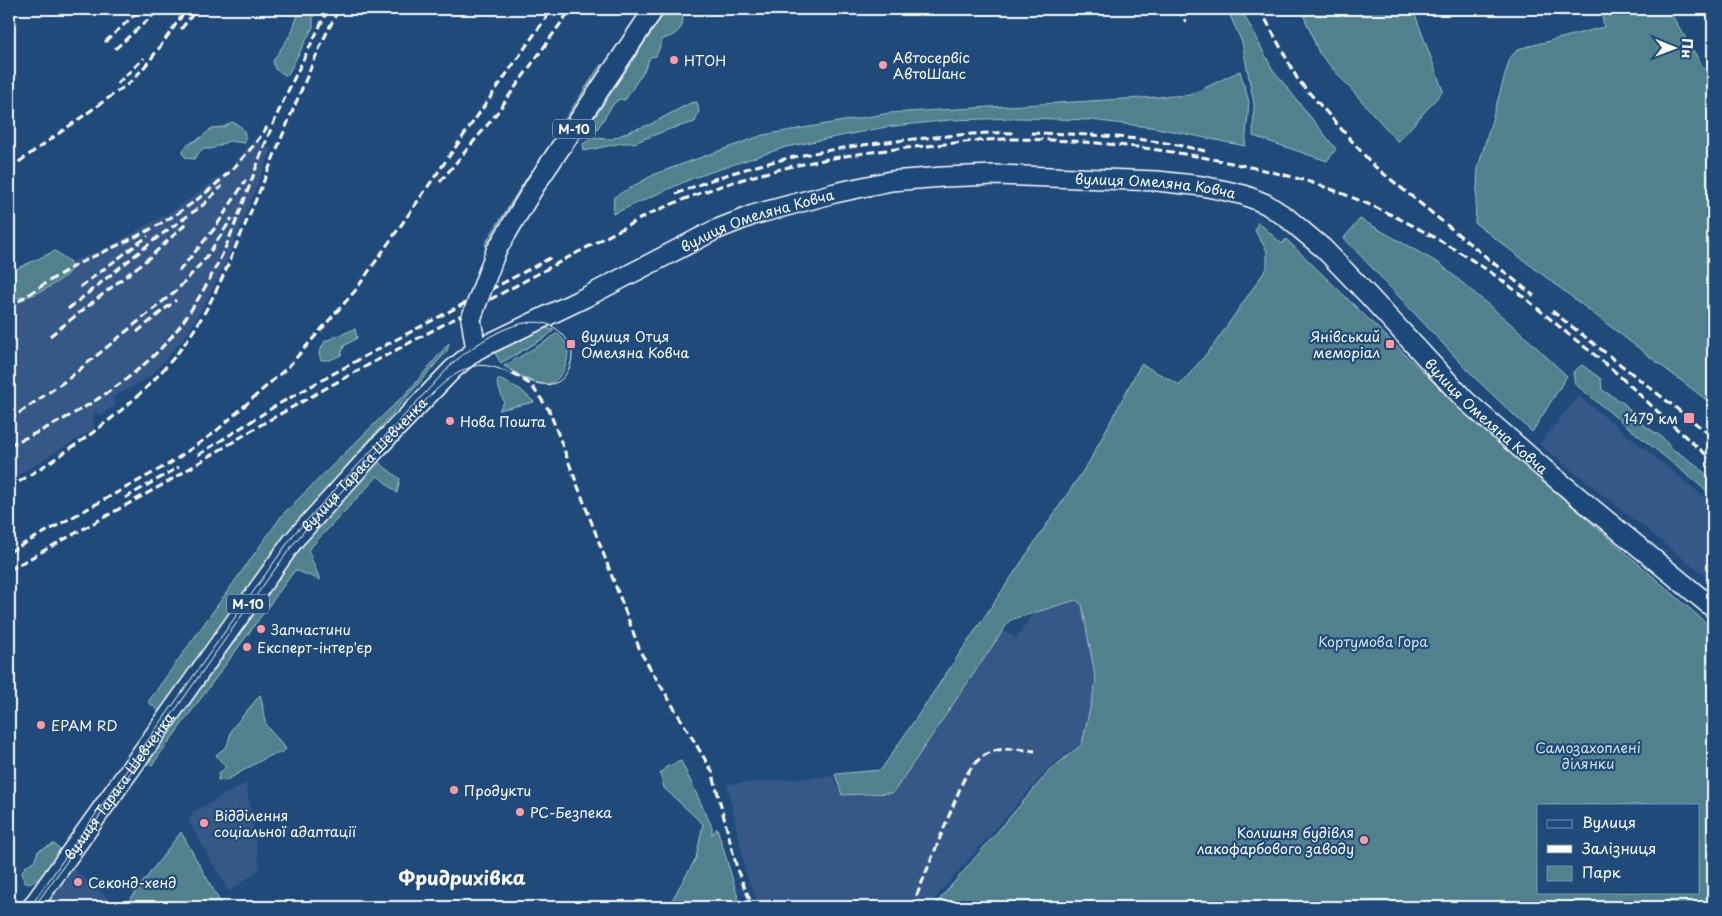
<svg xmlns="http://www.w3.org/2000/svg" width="1722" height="916" font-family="'Playpen Sans',sans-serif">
<rect width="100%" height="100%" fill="#1f4a7a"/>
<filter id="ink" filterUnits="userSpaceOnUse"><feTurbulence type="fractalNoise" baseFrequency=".02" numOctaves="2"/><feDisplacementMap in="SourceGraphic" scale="10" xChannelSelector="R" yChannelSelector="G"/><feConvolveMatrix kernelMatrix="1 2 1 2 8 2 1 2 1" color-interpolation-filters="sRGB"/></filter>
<g filter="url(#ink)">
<path fill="#345887" d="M 255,139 L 272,149 L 223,270 L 189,332 L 160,366 L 149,377 L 112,398 L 116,405 L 99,416 L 95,410 L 93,424 L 95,428 L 9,481 L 9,299 L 25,294 L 72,261 L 103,250 L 177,208 L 227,171 Z
M 1579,396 L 1713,504 L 1713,582 L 1539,444 Z
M 1076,601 L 1140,655 L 1126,708 L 1049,768 L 927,907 L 761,907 L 747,878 L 727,784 L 833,776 L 842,796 L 893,794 L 1003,630 L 1016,638 L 1033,613 Z
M 246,783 L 260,869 L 229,892 L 189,822 L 193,812 Z
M 71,867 L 119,907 L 62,907 L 51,897 Z"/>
<path fill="#51818c" stroke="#a8c0c6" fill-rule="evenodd" d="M 300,9 L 318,9 L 313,17 L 313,27 L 287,76 L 275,69 L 273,61 L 292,32 Z
M 667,9 L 682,9 C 685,27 680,34 663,39 L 656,56 L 650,57 L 645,69 L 625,100 L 620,99 L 614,103 L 594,134 L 587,129 Z
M 1227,9 L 1241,9 L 1273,70 L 1336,149 L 1327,161 L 1253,136 L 1254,104 L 1242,42 Z
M 1301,9 L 1413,9 L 1443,91 L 1398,142 L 1319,53 Z
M 1601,9 L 1668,9 L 1713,83 L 1713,405 L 1475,223 L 1478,168 L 1510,58 L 1518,49 L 1604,27 Z
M 601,64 L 604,67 L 565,128 L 560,127 Z
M 1240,71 L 1249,102 L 1245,146 L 1157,128 L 1091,120 L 1020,118 L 950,120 L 886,127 L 786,147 L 693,178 L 613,214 L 614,197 L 655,174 L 763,135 L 890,113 L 1190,95 Z
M 697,102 L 699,111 L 695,122 L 670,129 L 634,143 L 622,143 L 584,151 L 583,144 L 592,138 L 612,139 L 633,130 L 649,125 L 690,103 Z
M 232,122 C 244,127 246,131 245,143 L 229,141 L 211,149 L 202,149 L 194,159 L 186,158 L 182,153 L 186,146 L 203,136 L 212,128 L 224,127 Z
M 536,170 L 487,248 L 485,244 L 531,171 Z
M 1360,219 L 1440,264 L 1517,329 L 1567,376 L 1532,432 L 1476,379 L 1344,238 Z
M 1258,222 L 1282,244 L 1286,239 L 1459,407 L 1713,629 L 1713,907 L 933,907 L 1050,770 L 1082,744 L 1096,681 L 1082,605 L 1076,600 L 1010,620 L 893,793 L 842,795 L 835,774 L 881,770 L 1089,462 L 1141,364 L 1180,385 L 1213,346 L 1267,268 L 1267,251 L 1255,231 ZM 1538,805 L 1698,805 L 1698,892 L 1538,892 Z
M 55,251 L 69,261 L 72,268 C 65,279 41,293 29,296 C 22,297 15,298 9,299 L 9,272 Z
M 545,328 L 554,330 L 546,337 L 501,363 L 495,353 Z
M 355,329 L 357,338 L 344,346 L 341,355 L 330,360 L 321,360 L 319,353 L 325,341 Z
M 557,333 C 560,336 565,341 567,345 C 571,360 561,385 544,384 C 531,383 515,372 504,366 L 548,340 Z
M 449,343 L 447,351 L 296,524 L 159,711 L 148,702 L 283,514 L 411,388 Z
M 1582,365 L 1601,379 L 1602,390 L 1625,404 L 1639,422 L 1662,437 L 1671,448 L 1695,464 L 1713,481 L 1713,496 L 1575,384 L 1573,372 Z
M 499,379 L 520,389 L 534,402 L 499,410 L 504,402 L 497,383 Z
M 378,462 L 400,479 L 397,493 L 378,476 L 308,550 L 320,580 L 295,570 L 152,765 L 146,764 L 149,756 L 309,537 Z
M 260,695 C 264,705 262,717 267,726 C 272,735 281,740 286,749 L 281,753 L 269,756 L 225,781 L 218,780 L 219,773 L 226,768 L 216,755 L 227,746 L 232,729 Z
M 681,761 L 712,827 L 712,835 L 717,828 L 741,907 L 668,907 L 696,858 L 703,824 L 664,788 L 660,774 L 666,767 Z
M 181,832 L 223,907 L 124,907 Z
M 54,844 L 59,848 L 61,854 C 52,867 44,878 29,884 L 24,882 L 22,872 L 26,866 L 35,860 L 38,851 Z"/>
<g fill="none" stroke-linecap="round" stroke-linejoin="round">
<g stroke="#fff" stroke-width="22">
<g id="major">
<path d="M 496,251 L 536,184 L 654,9"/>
<path d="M 471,319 L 476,350"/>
<path id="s1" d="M 32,907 L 293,541 L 377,448 L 453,369 L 476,350 L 584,298 L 715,230 L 753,215 L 835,193 L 891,181 L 943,177 L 996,175 L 1157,181 L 1202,186 L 1222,190 L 1244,195 L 1266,204 L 1286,217 L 1324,249 L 1367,294 L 1465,400 L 1543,468 L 1713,608"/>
</g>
</g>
<use href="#major" stroke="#1f4a7a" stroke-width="19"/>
<path stroke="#fff" stroke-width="1" d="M 30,907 L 294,534 L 452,364 C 476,343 534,301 563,335 C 572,344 574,354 570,366 C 552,411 506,359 475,366 C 450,372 431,395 414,413 C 389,438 365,465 341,492 C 326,508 309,524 295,542 C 265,582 236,624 207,665 C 150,746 92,827 34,907"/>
<path stroke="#fff" stroke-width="3" stroke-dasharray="8 4" stroke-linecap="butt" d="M 1178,9 L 1186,22
M 1260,9 L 1298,80 L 1373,165 L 1534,296
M 181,29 L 197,9
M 105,42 L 141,9
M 115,49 L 160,9
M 117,84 L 144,58
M 1031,133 C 1089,134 1148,137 1205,151
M 9,169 L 128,84 C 152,62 168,34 187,9
M 440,182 L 494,117 L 571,9
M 676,194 C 751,161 834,147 915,139 C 948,136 981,132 1014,133
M 179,271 L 215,228 L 246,180
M 80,287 L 148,236
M 9,308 C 30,293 53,278 76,265 C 97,254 120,245 141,234 C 190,210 237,172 267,127
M 68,309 L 158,237 L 203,205 L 222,186
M 1552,311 L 1713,437
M 137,332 L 176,300
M 50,336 L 150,257 L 188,222
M 513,373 L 531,385 L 549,410 L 641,653 L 712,771 L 738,872 L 753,907
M 9,420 L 68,379 L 178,289 L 206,258 L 232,218
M 9,445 C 67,421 137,381 176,331 C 196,305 213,275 226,246 C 241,211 253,175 267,139 C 284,95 308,52 328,9
M 198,455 L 277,405 L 367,355 L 554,256
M 9,488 C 75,447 142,404 188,339 C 209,309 224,275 238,241 C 258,196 276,151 295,105 C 309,72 322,40 339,9
M 125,498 L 179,467
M 9,552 L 169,464 L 214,433 L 289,366 L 355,291 L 552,9
M 9,570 L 164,484 L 264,423 L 346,377 L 649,214 C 737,174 831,154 927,146 C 956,143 985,139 1015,139 C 1089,140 1163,148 1236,164 C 1269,171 1301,178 1333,190 C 1388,210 1445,241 1493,274 C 1519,292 1543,313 1567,333 C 1582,345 1598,357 1613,370 C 1646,400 1678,432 1713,460
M 912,907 L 963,781 C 982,746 999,747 1035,751"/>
<g stroke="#fff" stroke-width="22" stroke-linecap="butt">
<path id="major-bridge" d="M 471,319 L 496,251"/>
</g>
<use href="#major-bridge" stroke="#1f4a7a" stroke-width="19"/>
</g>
</g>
<g fill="#ff9aa2" stroke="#1f4a7a" stroke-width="2">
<circle cx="674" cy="60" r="5"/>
<circle cx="883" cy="65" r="5"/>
<rect x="566" y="339" width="10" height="10" rx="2.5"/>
<rect x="1385" y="339" width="10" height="10" rx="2.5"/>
<rect x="1683" y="412" width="12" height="12" rx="2.5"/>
<circle cx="450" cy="421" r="5"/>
<circle cx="261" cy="629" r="5"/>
<circle cx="247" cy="647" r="5"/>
<circle cx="41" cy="725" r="5"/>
<circle cx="454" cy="790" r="5"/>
<circle cx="520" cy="812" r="5"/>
<circle cx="204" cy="823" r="5"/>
<circle cx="1364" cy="840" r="5"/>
<circle cx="78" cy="882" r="5"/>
</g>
<g text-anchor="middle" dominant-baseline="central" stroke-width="4.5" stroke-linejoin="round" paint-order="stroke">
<g fill="#1f4a7a" stroke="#bcc9d7" stroke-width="1">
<rect x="553" y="119.5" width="42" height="19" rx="4"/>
<rect x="227" y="594.5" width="42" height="19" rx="4"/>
</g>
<g font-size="12" font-weight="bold" fill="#fff">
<text x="574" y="129">М-10</text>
<text x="248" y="604">М-10</text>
</g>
<g font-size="14" fill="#fff" stroke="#1f4a7a" text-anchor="start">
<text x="893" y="57">Автосервіс<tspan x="893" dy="16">АвтоШанс</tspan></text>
<text x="684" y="60">НТОН</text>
<text x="581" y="336">вулиця Отця<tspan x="581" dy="16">Омеляна Ковча</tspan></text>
<text x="1380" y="336" text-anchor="end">Янівський<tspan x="1380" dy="16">меморіал</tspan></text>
<text x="1678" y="418" text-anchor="end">1479 км</text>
<text x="460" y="421">Нова Пошта</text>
<text x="271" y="629">Запчастини</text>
<text x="257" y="647">Експерт-інтер'єр</text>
<text x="51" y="725">EPAM RD</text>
<text x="464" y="790">Продукти</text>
<text x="530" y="812">РС-Безпека</text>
<text x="214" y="815">Відділення<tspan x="214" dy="16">соціальної адаптації</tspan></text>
<text x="1354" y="832" text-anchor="end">Колишня будівля<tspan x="1354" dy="16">лакофарбового заводу</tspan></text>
<text x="88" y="882">Секонд-хенд</text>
</g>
<g font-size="14" fill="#fff" stroke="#1f4a7a">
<text stroke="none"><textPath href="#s1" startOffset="1430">вулиця Омеляна Ковча</textPath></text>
<text stroke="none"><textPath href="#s1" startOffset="1025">вулиця Омеляна Ковча</textPath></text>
<text stroke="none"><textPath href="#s1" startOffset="1850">вулиця Омеляна Ковча</textPath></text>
<text stroke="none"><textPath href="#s1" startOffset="554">вулиця Тараса Шевченка</textPath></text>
<text stroke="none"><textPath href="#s1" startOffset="149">вулиця Тараса Шевченка</textPath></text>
</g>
<g font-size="14" fill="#d4e0e2" stroke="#1f4a7a">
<text x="1373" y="641">Кортумова Гора</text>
<text x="1588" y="747">Самозахоплені<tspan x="1588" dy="16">ділянки</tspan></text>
</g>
<g font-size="19" font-weight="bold" fill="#fff" stroke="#1f4a7a">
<text x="462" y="877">Фридрихівка</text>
</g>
</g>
<rect width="1722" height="916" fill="none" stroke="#1f4a7a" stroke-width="30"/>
<rect x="15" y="15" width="1692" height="886" fill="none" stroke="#fff" stroke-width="2" filter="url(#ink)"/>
<rect x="1537" y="804" width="162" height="90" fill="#1f4a7a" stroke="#7992af"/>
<rect x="1547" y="820" width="25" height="8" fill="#1f4a7a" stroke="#7992af"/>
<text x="1582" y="828" font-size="15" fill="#ffffff">Вулиця</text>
<rect x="1547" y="845" width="25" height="8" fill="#ffffff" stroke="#7992af"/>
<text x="1582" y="854" font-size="15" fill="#ffffff">Залізниця</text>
<rect x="1547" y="866" width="25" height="15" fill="#51818c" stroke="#7992af"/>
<text x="1582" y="878" font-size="15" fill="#ffffff">Парк</text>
<g transform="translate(1674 48) rotate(91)" stroke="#1f4a7a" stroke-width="4" paint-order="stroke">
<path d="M0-4L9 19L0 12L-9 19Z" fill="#ffffff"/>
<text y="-8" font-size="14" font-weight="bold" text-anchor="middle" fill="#ffffff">Пн</text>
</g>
</svg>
